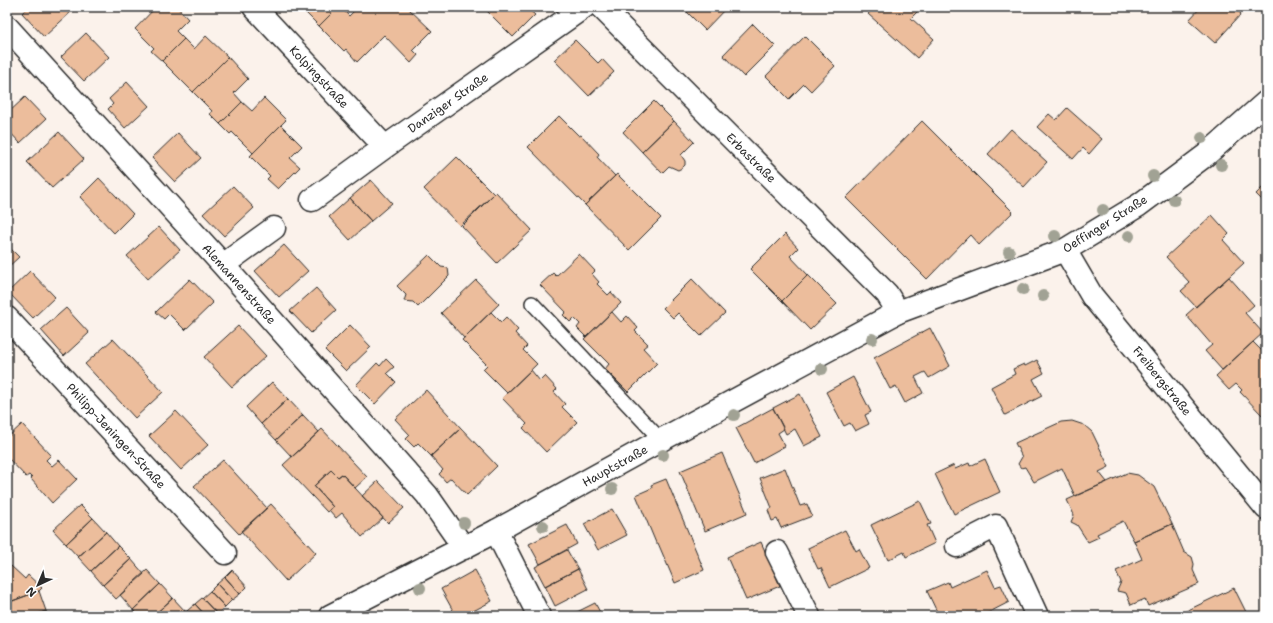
<svg xmlns="http://www.w3.org/2000/svg" width="1273" height="623" font-family="'Shantell Sans',sans-serif">
<rect width="100%" height="100%" fill="#fbf2eb"/>
<filter id="ink" filterUnits="userSpaceOnUse"><feTurbulence type="fractalNoise" baseFrequency=".025" numOctaves="2"/><feDisplacementMap in="SourceGraphic" scale="8" xChannelSelector="R" yChannelSelector="G"/><feConvolveMatrix kernelMatrix="1 2 1 2 8 2 1 2 1" color-interpolation-filters="sRGB"/></filter>
<g filter="url(#ink)">
<path fill="#ecbd9c" stroke="#2b2b2b" d="M 28,7 L 68,7 L 72,11 L 44,37 L 22,13 Z
M 156,7 L 177,7 L 188,19 L 176,31 L 184,39 L 162,61 L 151,51 L 154,48 L 135,29 Z
M 306,7 L 338,7 L 319,26 L 303,10 Z
M 338,7 L 340,7 L 349,16 L 358,7 L 407,7 L 432,31 L 413,50 L 418,55 L 411,63 L 384,35 L 357,62 L 346,49 L 344,51 L 319,26 Z
M 483,7 L 526,7 L 535,15 L 513,37 Z
M 691,7 L 727,7 L 705,30 L 687,12 Z
M 875,7 L 922,7 L 911,18 L 934,39 L 917,58 L 868,14 Z
M 1201,7 L 1234,7 L 1241,14 L 1215,43 L 1189,20 Z
M 753,24 L 775,46 L 744,77 L 723,55 Z
M 86,33 L 109,57 L 84,81 L 61,57 Z
M 206,36 L 228,57 L 193,92 L 162,61 L 184,39 L 194,49 Z
M 805,36 L 835,66 L 811,91 L 804,84 L 789,99 L 766,76 Z
M 575,40 L 598,63 L 602,59 L 614,72 L 589,96 L 554,60 Z
M 228,57 L 248,79 L 234,93 L 242,102 L 220,124 L 210,114 L 212,111 L 193,92 Z
M 127,82 L 149,106 L 125,128 L 108,109 L 113,104 L 109,99 Z
M 25,97 L 46,119 L 20,143 L 7,129 L 7,114 Z
M 264,98 L 286,120 L 253,153 L 232,132 L 230,134 L 220,124 L 242,102 L 252,111 Z
M 654,101 L 674,121 L 642,152 L 623,132 Z
M 1067,108 L 1102,139 L 1089,154 L 1083,148 L 1073,159 L 1037,127 L 1049,114 L 1056,120 Z
M 559,116 L 579,136 L 581,135 L 599,154 L 597,157 L 615,176 L 585,205 L 528,147 Z
M 674,121 L 694,142 L 681,155 L 685,161 L 685,165 L 682,168 L 678,170 L 669,166 L 662,173 L 642,152 Z
M 922,121 L 1013,212 L 979,245 L 970,235 L 927,279 L 846,198 Z
M 281,125 L 302,146 L 290,158 L 300,167 L 278,189 L 267,179 L 270,176 L 250,156 Z
M 1011,129 L 1047,162 L 1024,187 L 988,154 Z
M 59,132 L 84,159 L 52,188 L 27,162 Z
M 178,133 L 201,158 L 175,182 L 152,158 Z
M 457,157 L 494,194 L 460,226 L 424,189 Z
M 617,174 L 661,218 L 629,250 L 585,205 Z
M 99,178 L 133,214 L 114,233 L 80,197 Z
M 371,180 L 392,203 L 371,221 L 350,198 Z
M 1266,184 L 1266,204 L 1256,194 Z
M 233,186 L 254,208 L 224,236 L 203,214 Z
M 496,192 L 532,230 L 497,263 L 462,226 Z
M 350,198 L 371,221 L 350,240 L 329,217 Z
M 1212,215 L 1229,234 L 1223,240 L 1244,263 L 1196,307 L 1181,291 L 1190,283 L 1166,257 Z
M 159,227 L 180,250 L 148,279 L 127,256 Z
M 785,234 L 798,248 L 790,256 L 808,275 L 782,301 L 750,269 Z
M 7,245 L 19,257 L 7,268 Z
M 284,245 L 308,271 L 279,297 L 255,271 Z
M 579,254 L 595,271 L 592,274 L 599,282 L 597,284 L 608,295 L 611,292 L 621,303 L 586,337 L 577,328 L 580,324 L 574,318 L 570,322 L 563,315 L 566,312 L 540,285 L 553,273 L 556,276 Z
M 429,255 L 441,267 L 448,268 L 449,276 L 418,307 L 413,302 L 404,301 L 406,295 L 397,286 Z
M 30,271 L 55,297 L 33,318 L 8,292 Z
M 808,275 L 837,304 L 810,330 L 782,301 Z
M 1229,277 L 1254,305 L 1245,313 L 1263,333 L 1222,370 L 1205,351 L 1212,345 L 1186,315 Z
M 190,279 L 213,303 L 185,330 L 169,314 L 164,319 L 156,312 Z
M 692,279 L 725,313 L 701,336 L 678,313 L 673,318 L 663,308 Z
M 476,280 L 499,304 L 464,338 L 441,313 Z
M 316,288 L 336,310 L 311,333 L 290,311 Z
M 66,308 L 89,333 L 64,356 L 41,330 Z
M 491,312 L 501,322 L 506,317 L 518,330 L 515,333 L 527,346 L 523,350 L 537,364 L 507,393 L 483,369 L 487,365 L 462,340 Z
M 612,312 L 621,322 L 627,316 L 638,328 L 635,331 L 648,344 L 643,348 L 657,363 L 628,392 L 605,369 L 609,364 L 584,339 Z
M 350,325 L 371,347 L 346,371 L 325,350 Z
M 238,326 L 266,356 L 232,387 L 204,357 Z
M 930,328 L 950,366 L 929,378 L 925,372 L 915,377 L 923,393 L 905,403 L 896,386 L 890,389 L 874,358 Z
M 113,339 L 163,392 L 135,418 L 85,364 Z
M 1253,342 L 1263,352 L 1266,350 L 1266,412 L 1262,415 L 1240,392 L 1242,390 L 1236,384 L 1229,390 L 1216,376 Z
M 386,359 L 394,367 L 387,373 L 396,382 L 375,404 L 356,385 L 377,363 L 380,366 Z
M 1037,360 L 1044,373 L 1033,379 L 1042,396 L 1005,415 L 991,387 L 1015,374 L 1013,369 L 1024,364 L 1025,366 Z
M 531,370 L 540,381 L 545,376 L 557,389 L 554,392 L 565,404 L 562,407 L 577,422 L 546,452 L 523,428 L 527,424 L 502,398 Z
M 853,377 L 871,412 L 865,415 L 869,424 L 855,431 L 850,423 L 844,426 L 826,392 Z
M 272,382 L 288,399 L 261,424 L 246,407 Z
M 426,390 L 461,428 L 431,456 L 418,443 L 414,447 L 406,439 L 410,435 L 395,419 Z
M 800,394 L 822,437 L 804,446 L 795,429 L 786,434 L 773,408 Z
M 288,399 L 303,415 L 276,440 L 261,424 Z
M 773,408 L 784,429 L 778,433 L 785,446 L 754,463 L 736,428 Z
M 176,411 L 208,445 L 181,470 L 149,436 Z
M 303,415 L 319,432 L 292,457 L 276,440 Z
M 1072,421 L 1084,425 L 1092,432 L 1109,467 L 1099,472 L 1107,482 L 1075,496 L 1062,468 L 1034,482 L 1025,467 L 1021,468 L 1018,464 L 1022,457 L 1015,443 L 1061,422 Z
M 22,424 L 51,455 L 46,460 L 52,466 L 59,460 L 77,479 L 52,503 L 31,479 L 32,478 L 29,475 L 26,477 L 7,457 L 7,438 Z
M 461,428 L 497,466 L 467,495 L 451,478 L 446,482 L 439,474 L 443,470 L 431,456 Z
M 322,429 L 367,477 L 355,488 L 342,474 L 338,477 L 331,470 L 314,486 L 333,507 L 327,512 L 283,465 Z
M 722,453 L 747,513 L 705,531 L 680,471 Z
M 985,459 L 1000,492 L 954,514 L 935,474 L 954,465 L 955,469 L 969,463 L 970,466 Z
M 223,460 L 267,508 L 239,534 L 194,486 Z
M 785,468 L 800,506 L 807,504 L 812,516 L 781,528 L 777,519 L 772,521 L 768,510 L 772,508 L 760,478 Z
M 331,470 L 338,477 L 342,474 L 383,518 L 362,537 L 342,513 L 336,518 L 329,510 L 333,507 L 314,486 Z
M 1127,473 L 1138,475 L 1154,487 L 1172,524 L 1134,541 L 1123,521 L 1097,534 L 1099,537 L 1088,542 L 1077,525 L 1071,522 L 1074,515 L 1067,500 Z
M 666,479 L 704,570 L 675,583 L 658,543 L 656,543 L 636,495 L 652,488 L 651,485 Z
M 378,481 L 404,508 L 388,523 L 362,496 Z
M 920,501 L 931,524 L 927,525 L 935,543 L 906,557 L 904,552 L 888,560 L 871,525 Z
M 271,504 L 316,553 L 286,581 L 241,531 Z
M 80,505 L 93,518 L 66,544 L 53,530 Z
M 612,509 L 627,535 L 598,550 L 584,524 Z
M 93,518 L 106,532 L 78,557 L 66,544 Z
M 1172,524 L 1184,552 L 1192,557 L 1194,564 L 1193,570 L 1199,584 L 1148,606 L 1145,599 L 1131,605 L 1126,593 L 1117,591 L 1121,582 L 1116,571 L 1142,559 L 1134,541 Z
M 567,525 L 577,544 L 540,564 L 529,544 Z
M 845,530 L 856,551 L 859,549 L 869,568 L 830,587 L 821,568 L 818,569 L 808,548 Z
M 106,532 L 118,546 L 91,571 L 78,557 Z
M 761,542 L 780,586 L 746,600 L 727,557 Z
M 118,546 L 131,559 L 103,585 L 91,571 Z
M 567,550 L 578,569 L 545,586 L 535,567 Z
M 131,559 L 144,574 L 116,599 L 103,585 Z
M 11,566 L 25,579 L 28,575 L 42,588 L 39,591 L 7,603 L 7,570 Z
M 578,569 L 588,589 L 555,606 L 545,586 Z
M 147,570 L 160,584 L 133,610 L 120,595 Z
M 232,570 L 247,587 L 240,594 L 225,577 Z
M 475,570 L 492,601 L 464,616 L 456,616 L 441,589 Z
M 987,570 L 995,587 L 1001,585 L 1009,602 L 982,616 L 939,616 L 927,591 L 948,582 L 950,587 Z
M 225,577 L 240,594 L 232,600 L 217,584 Z
M 160,584 L 173,598 L 153,616 L 139,616 L 133,610 Z
M 217,584 L 232,600 L 225,607 L 210,591 Z
M 1234,588 L 1248,616 L 1186,616 L 1184,612 Z
M 39,591 L 46,611 L 32,616 L 7,616 L 7,603 Z
M 210,591 L 225,607 L 217,614 L 202,598 Z
M 173,598 L 186,612 L 182,616 L 153,616 Z
M 202,598 L 217,614 L 215,616 L 206,616 L 195,604 Z
M 595,603 L 602,616 L 569,616 Z
M 195,604 L 206,616 L 192,616 L 187,611 Z
M 46,611 L 48,616 L 32,616 Z
M 187,611 L 192,616 L 182,616 Z"/>
<g fill="none" stroke-linecap="round" stroke-linejoin="round">
<g stroke="#2b2b2b" stroke-width="16">
<path id="service" d="M 532,303 L 661,440"/>
</g>
<g stroke="#2b2b2b" stroke-width="25">
<path id="minor" d="M 254,7 L 385,147
M 601,7 L 887,294 L 898,312
M 7,27 L 223,265 L 427,495 L 464,548
M 312,200 L 385,147 L 584,7
M 1065,250 L 1092,296 L 1266,508
M 223,265 L 274,228
M 7,318 L 225,553
M 496,531 L 539,616
M 957,546 L 996,526 L 1037,616
M 777,552 L 809,616"/>
</g>
<g stroke="#2b2b2b" stroke-width="25">
<path id="tertiary" d="M 330,616 L 496,531 L 661,440 L 898,312 L 1065,250 L 1139,205 L 1206,155 L 1266,102"/>
</g>
<use href="#service" stroke="#fff" stroke-width="13"/>
<use href="#minor" stroke="#fff" stroke-width="22"/>
<use href="#tertiary" stroke="#fff" stroke-width="22"/>
</g>
<g fill="#a1a294">
<circle cx="1202" cy="138" r="6"/>
<circle cx="1221" cy="165" r="6"/>
<circle cx="1153" cy="176" r="6"/>
<circle cx="1174" cy="200" r="6"/>
<circle cx="1103" cy="210" r="6"/>
<circle cx="1055" cy="236" r="6"/>
<circle cx="1129" cy="236" r="6"/>
<circle cx="1009" cy="252" r="6"/>
<circle cx="1023" cy="289" r="6"/>
<circle cx="1043" cy="296" r="6"/>
<circle cx="872" cy="339" r="6"/>
<circle cx="822" cy="369" r="6"/>
<circle cx="734" cy="415" r="6"/>
<circle cx="663" cy="455" r="6"/>
<circle cx="612" cy="489" r="6"/>
<circle cx="464" cy="523" r="6"/>
<circle cx="543" cy="526" r="6"/>
<circle cx="420" cy="588" r="6"/>
</g>
</g>
<g text-anchor="middle" dominant-baseline="central" stroke-width="4" stroke-linejoin="round" paint-order="stroke">
<g font-size="12" fill="#2b2b2b" stroke="#fff">
<text transform="translate(319 77) rotate(47)">Kolpingstraße</text>
<text transform="translate(448 103) rotate(-35)">Danziger Straße</text>
<text transform="translate(751 158) rotate(45)">Erbastraße</text>
<text transform="translate(1105 224) rotate(-32)">Oeffinger Straße</text>
<text transform="translate(239 284) rotate(48)">Alemannenstraße</text>
<text transform="translate(1162 381) rotate(51)">Freibergstraße</text>
<text transform="translate(116 436) rotate(47)">Philipp-Jeningen-Straße</text>
<text transform="translate(615 466) rotate(-29)">Hauptstraße</text>
</g>
</g>
<rect width="1273" height="623" fill="none" stroke="#fff" stroke-width="24"/>
<rect x="12" y="12" width="1249" height="599" fill="none" stroke="#2b2b2b" stroke-width="1.5" filter="url(#ink)"/>
<g transform="translate(38 585) rotate(224)" stroke="#ffffff" stroke-width="3" paint-order="stroke">
<path d="M0-3L7 15L0 10L-7 15Z" fill="#2b2b2b"/>
<text y="-6" font-size="11" font-weight="bold" text-anchor="middle" fill="#2b2b2b">N</text>
</g>
</svg>
